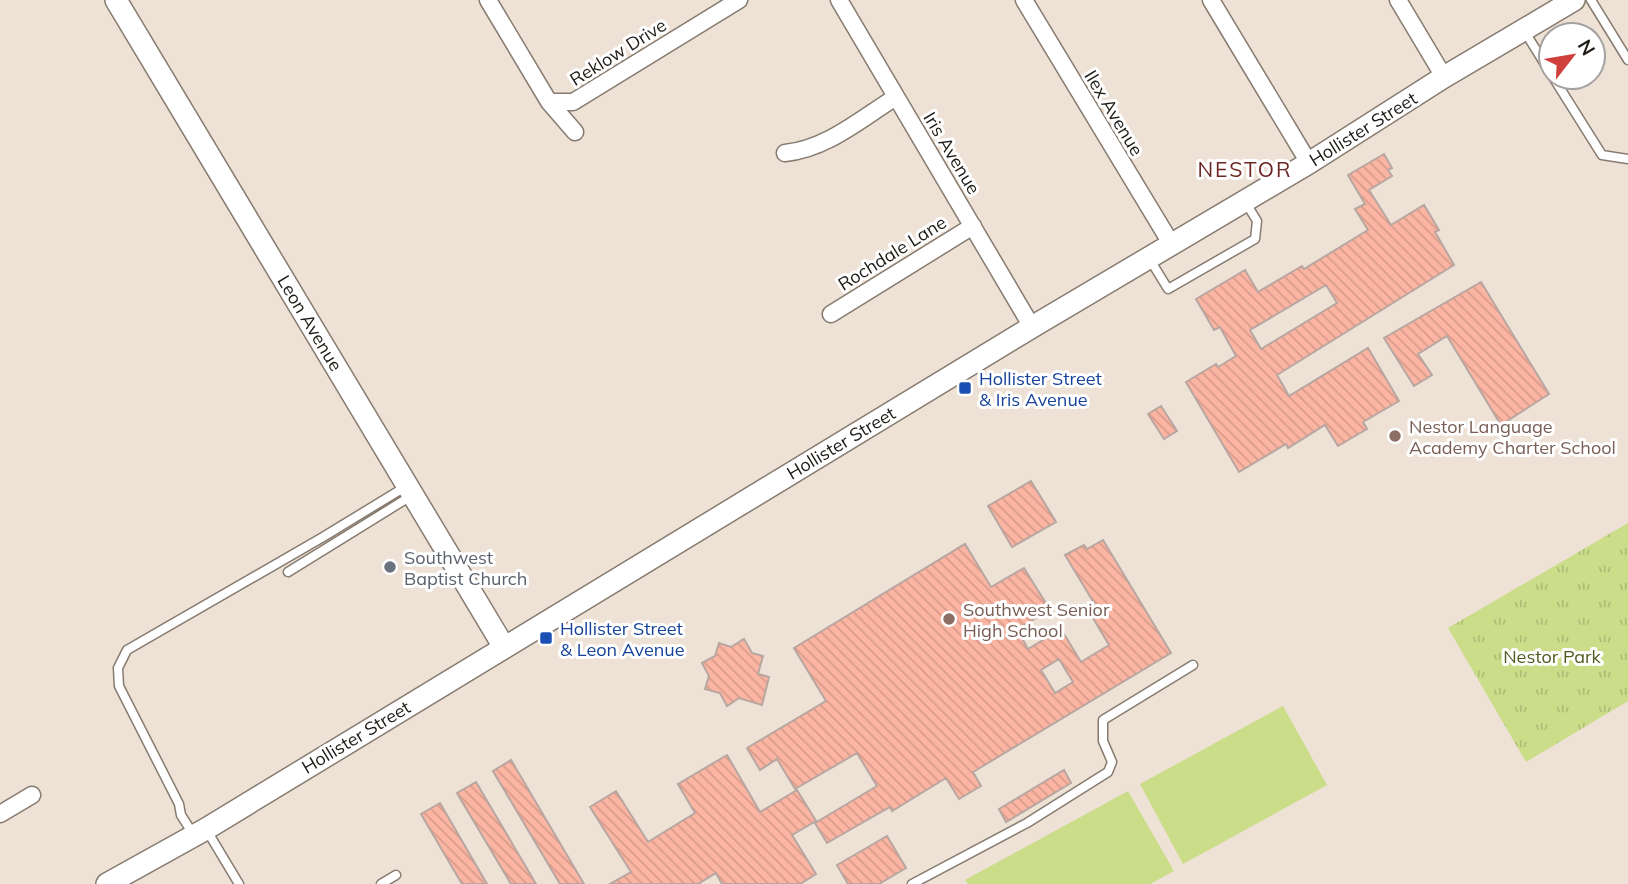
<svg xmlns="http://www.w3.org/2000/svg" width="1628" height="884" font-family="Mulish,sans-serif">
<defs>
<pattern id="grass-tufts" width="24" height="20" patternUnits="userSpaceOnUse" patternTransform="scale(1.75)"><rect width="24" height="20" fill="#cbdd89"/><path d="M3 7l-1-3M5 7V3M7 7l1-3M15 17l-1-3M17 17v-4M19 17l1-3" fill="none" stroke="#aebd76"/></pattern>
<pattern id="building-back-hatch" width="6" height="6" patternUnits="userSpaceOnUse" patternTransform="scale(1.75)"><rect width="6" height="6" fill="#fcb5a2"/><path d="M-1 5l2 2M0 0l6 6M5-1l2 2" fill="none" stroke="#d89b8b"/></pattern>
</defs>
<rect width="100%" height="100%" fill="#eee1d5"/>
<path fill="url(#grass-tufts)" d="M 1628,523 L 1628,701 L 1526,762 L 1448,628 Z"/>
<path fill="#cbdd89" d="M 1283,706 L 1327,785 L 1183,864 L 1140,784 Z
M 1128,791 L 1174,871 L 1150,884 L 968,884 L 965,880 Z"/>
<path fill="url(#building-back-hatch)" stroke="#b8a6a1" stroke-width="2" fill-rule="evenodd" d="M 1384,154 L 1392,168 L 1388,170 L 1392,176 L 1369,190 L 1391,225 L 1424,205 L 1439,230 L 1435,232 L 1454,265 L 1277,375 L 1289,396 L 1368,348 L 1399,401 L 1363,422 L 1367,429 L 1338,446 L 1325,425 L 1288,448 L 1286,444 L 1239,472 L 1186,382 L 1216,364 L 1218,367 L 1236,356 L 1220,327 L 1214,330 L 1196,299 L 1245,270 L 1258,292 L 1302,266 L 1304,269 L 1368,230 L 1355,209 L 1365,204 L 1348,175 ZM 1326,285 L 1337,303 L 1261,349 L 1250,330 Z
M 1481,282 L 1549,394 L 1501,425 L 1447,336 L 1418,354 L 1432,375 L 1414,386 L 1384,338 Z
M 1161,406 L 1177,431 L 1164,439 L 1148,414 Z
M 1031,481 L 1056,522 L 1012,547 L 988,506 Z
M 1103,540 L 1171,653 L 973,772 L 981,786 L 959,799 L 946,778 L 892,811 L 890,807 L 827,843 L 815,823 L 877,786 L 857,753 L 795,789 L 777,759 L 760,770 L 747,748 L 826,701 L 794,648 L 965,544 L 991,587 L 1024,568 L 1050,610 L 1017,629 L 1028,649 L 1061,629 L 1081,662 L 1109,645 L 1090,613 L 1097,608 L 1065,555 L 1084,545 L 1087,549 ZM 1059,659 L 1073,682 L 1055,693 L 1041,670 Z
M 744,639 L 752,653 L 763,656 L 758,674 L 769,677 L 762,705 L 739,698 L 727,706 L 720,693 L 705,689 L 709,676 L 702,663 L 715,656 L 719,643 L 731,647 Z
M 727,755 L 760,812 L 797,790 L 816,821 L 792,835 L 816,874 L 800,884 L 722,884 L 716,873 L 698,884 L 610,884 L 631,872 L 590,807 L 616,791 L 648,842 L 695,813 L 678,784 Z
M 511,760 L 584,884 L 560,884 L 493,771 Z
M 1064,770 L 1071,783 L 1006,822 L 999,809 Z
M 476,782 L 536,884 L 511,884 L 457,793 Z
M 440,803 L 487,884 L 462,884 L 421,814 Z
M 887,836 L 906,868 L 879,884 L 848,884 L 837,865 Z"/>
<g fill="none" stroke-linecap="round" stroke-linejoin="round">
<g stroke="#877b70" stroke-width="11">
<path id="lane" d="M 1591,0 L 1628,60
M 1525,32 L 1551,74
M 1553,77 L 1602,155 L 1628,159
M 1149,258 L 1168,289 L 1255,239 L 1257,221 L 1246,203
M 288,572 L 411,496
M 206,829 L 239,884
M 193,834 L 181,815 L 179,804 L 119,686 L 118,668 L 127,650 L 323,537 L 405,487
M 381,884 L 396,875
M 912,884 L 1027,823 L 1108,772 L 1112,762 L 1103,741 L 1103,720 L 1193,665"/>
</g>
<g stroke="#877b70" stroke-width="19">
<path id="street" d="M 488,0 L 549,102 L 575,132
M 839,0 L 1032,327
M 1024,0 L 1172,245
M 1211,0 L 1309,163
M 1398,0 L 1444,77
M 549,102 L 573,102 L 739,0
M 785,153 C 827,149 862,118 896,97
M 831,314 L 973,226
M 0,814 L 32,795"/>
</g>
<g stroke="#877b70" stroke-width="24">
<path id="secondary" d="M 116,0 L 504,647
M 107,884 L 206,829 L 1032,327 L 1309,163 L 1444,77 L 1574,0"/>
</g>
<use href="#lane" stroke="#fff" stroke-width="8"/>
<use href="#street" stroke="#fff" stroke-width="16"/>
<use href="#secondary" stroke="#fff" stroke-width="21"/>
</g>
<g fill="#1a4fb4" stroke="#fff" stroke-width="2.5">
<rect x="958" y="381" width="14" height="14" rx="3.5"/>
<rect x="539" y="631" width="14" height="14" rx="3.5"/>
</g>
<g fill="#8d6e63" stroke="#fff" stroke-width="2.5">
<circle cx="1395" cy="436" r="7"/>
<circle cx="949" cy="619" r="7"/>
</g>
<circle fill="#6b7280" stroke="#fff" stroke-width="2.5" cx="390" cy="567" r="7"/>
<g text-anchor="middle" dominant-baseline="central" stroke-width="6" stroke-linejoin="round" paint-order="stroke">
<g font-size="18" fill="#1e1a16" stroke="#fff">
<text transform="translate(618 52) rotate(-32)">Reklow Drive</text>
<text transform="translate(1114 113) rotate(59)">Ilex Avenue</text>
<text transform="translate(1363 129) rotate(-32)">Hollister Street</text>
<text transform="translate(952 153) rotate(59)">Iris Avenue</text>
<text transform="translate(892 253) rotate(-32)">Rochdale Lane</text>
<text transform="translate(310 323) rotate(59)">Leon Avenue</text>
<text transform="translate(841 443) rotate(-31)">Hollister Street</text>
<text transform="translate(356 737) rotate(-31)">Hollister Street</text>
</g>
<g font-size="18" fill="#164399" stroke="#fff" text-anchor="start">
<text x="979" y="378">Hollister Street<tspan x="979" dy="21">&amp; Iris Avenue</tspan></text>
<text x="560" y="628">Hollister Street<tspan x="560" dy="21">&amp; Leon Avenue</tspan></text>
</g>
<g font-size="18" fill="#785e54" stroke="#fff" text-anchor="start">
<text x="1409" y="426">Nestor Language<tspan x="1409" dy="21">Academy Charter School</tspan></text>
<text x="963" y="609">Southwest Senior<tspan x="963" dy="21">High School</tspan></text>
</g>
<g font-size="18" fill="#5b616d" stroke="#fff" text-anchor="start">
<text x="404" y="557">Southwest<tspan x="404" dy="21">Baptist Church</tspan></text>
</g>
<g font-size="18" fill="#515b1f" stroke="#fff">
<text x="1552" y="656">Nestor Park</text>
</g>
<g font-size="21" letter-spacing="2" fill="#6c2623" stroke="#fff">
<text x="1245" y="169">NESTOR</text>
</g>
</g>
<g transform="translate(1572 56) rotate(59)"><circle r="33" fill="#ffffff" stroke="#a5a3a2" stroke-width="2"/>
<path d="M0-5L12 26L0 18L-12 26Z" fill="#cf403d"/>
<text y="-10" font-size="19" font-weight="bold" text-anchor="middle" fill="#1e1a16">N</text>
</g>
</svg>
